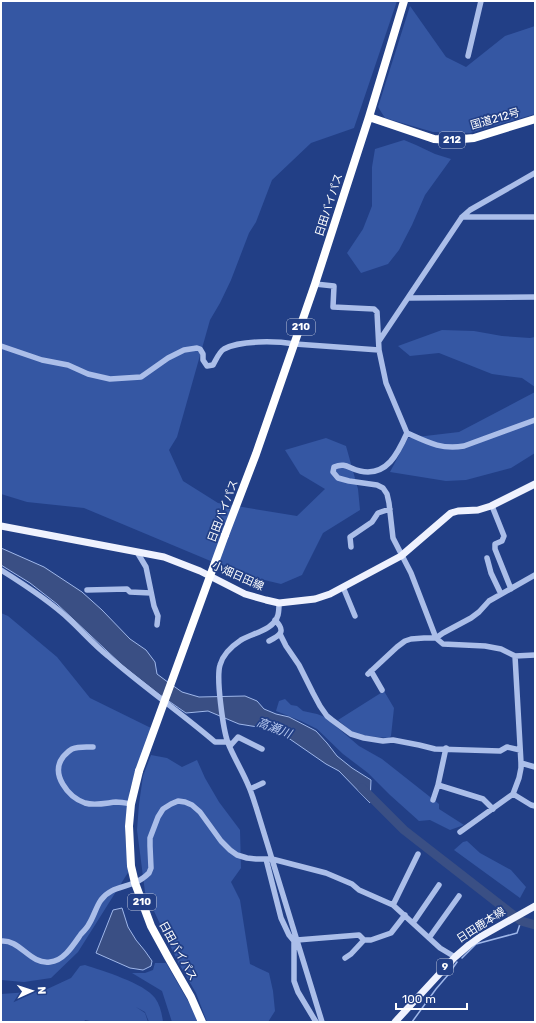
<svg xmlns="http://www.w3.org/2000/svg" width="536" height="1023" font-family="Rubik,'Noto Sans JP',sans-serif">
<rect width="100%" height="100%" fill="#223f86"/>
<path fill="#3557a3" d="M 1,1 L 397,1 L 354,128 L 311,143 L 272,180 L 256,222 L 249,233 L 231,280 L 220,303 L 210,320 L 177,437 L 169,450 L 183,481 L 218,503 L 297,516 L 325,489 L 300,474 L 285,450 L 326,438 L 346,446 L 358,489 L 360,510 L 323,533 L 302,575 L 281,584 L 244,575 L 84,508 L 27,502 L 1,494 Z
M 410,6 L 446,57 L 466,67 L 505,36 L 535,26 L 535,114 L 470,133 L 433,132 L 385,118 L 378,107 Z
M 404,140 L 416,145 L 435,154 L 451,159 L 425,195 L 412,225 L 399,250 L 388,264 L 361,273 L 347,253 L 363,229 L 372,206 L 372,167 L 375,149 Z
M 442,330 L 474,331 L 502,336 L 530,338 L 535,337 L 535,387 L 522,378 L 492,374 L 439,353 L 410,356 L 398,346 Z
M 535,392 L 535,453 L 511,468 L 466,480 L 446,481 L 390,472 L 408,438 L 459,432 Z
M 1,613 L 8,616 L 57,657 L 90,698 L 151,728 L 130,789 L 125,824 L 125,837 L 129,871 L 78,952 L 51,978 L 24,982 L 1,980 Z
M 384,691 L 394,708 L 391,736 L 389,738 L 365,736 L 352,732 L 338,720 Z
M 285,699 L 291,705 L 297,706 L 303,711 L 317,714 L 325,717 L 359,746 L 382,759 L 439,804 L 439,809 L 464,825 L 450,830 L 430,820 L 419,821 L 390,795 L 368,773 L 343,754 L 317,729 L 301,721 L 276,711 L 279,701 Z
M 151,755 L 167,758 L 182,767 L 197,760 L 205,778 L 219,802 L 240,830 L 241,868 L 231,882 L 240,900 L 250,964 L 269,973 L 273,991 L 275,1011 L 268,1022 L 207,1022 L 196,993 L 178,962 L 145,892 L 137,830 L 139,804 L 143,776 Z
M 467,841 L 480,853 L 511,870 L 526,887 L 520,898 L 454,850 L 463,842 Z
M 155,963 L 166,963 L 196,1015 L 198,1022 L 172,1022 L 162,991 L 132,973 L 145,973 L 153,970 Z
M 85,965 C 103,971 144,983 155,998 C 160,1005 162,1014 163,1022 L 149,1022 L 145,1012 L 136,1007 L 145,1013 L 148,1022 L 95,1022 L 85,1020 L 84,1022 L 1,1022 L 1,994 L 43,991 L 71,978 L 80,966 Z"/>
<path fill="#3a4f84" stroke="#9fb7ea" d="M 1,548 L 44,567 L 82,592 L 102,610 L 130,639 L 146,650 L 155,662 L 157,674 L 165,680 L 182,692 L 199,697 L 245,696 L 257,701 L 264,709 L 276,714 L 289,717 L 316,731 L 327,743 L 337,756 L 352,768 L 371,780 L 370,803 L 339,771 L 326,764 L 284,735 L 264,728 L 239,724 L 208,711 L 186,713 L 160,695 L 123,666 L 57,604 L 30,583 L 1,565 Z
M 122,908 L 128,927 L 136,940 L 145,951 L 152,961 L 151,966 L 143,970 L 130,968 L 96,953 L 113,910 Z"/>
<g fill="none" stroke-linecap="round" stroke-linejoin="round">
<path stroke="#9fb7ea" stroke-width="1.5" d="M 462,958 L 476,944 L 517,933 L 521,921
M 412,1022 L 436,989 L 448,975 L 457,962"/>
<path stroke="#3a4f84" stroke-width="9" d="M 362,788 L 404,830 L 521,921 L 535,925"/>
<path stroke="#abbee9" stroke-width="5.5" d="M 468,56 L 481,1
M 462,217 L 535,217
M 315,284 L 334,286 L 333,307 L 374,309 L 377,312 L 379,350 L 386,383 L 407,433 C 427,442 441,450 464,446 L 535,420
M 408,298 L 535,297
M 379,341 L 462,217 L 470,210 L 535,173
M 1,346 L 42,360 L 68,365 L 88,374 L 110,379 L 141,377 L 168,358 L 184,350 L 197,348 L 200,349 L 203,354 L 203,360 L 207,366 L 213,365 C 216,360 219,352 224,349 C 241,340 276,341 295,344 L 379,350
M 407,433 C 398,453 387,477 360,471 C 349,469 346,462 334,467 L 333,472 L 338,478 L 349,481 L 377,485 L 383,488 L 387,494 L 389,503 L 393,538 L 411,573 L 436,638 L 443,644 L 485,646 L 501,649 L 515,656 L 535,655
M 492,506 L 504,536 L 502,541 L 495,544 L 495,549 L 511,589
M 351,547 L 350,537 L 372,522 L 378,513 L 390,509
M 137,552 L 146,567 L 154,606 L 158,616 L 157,625
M 487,558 L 491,573 L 501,594
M 1,570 C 25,585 50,601 70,620 C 83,632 94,645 108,656 C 142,686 180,712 215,742 L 228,742
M 343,587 L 355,616
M 87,590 L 127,589 L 130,592 L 151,593
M 279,603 C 279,606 279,611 278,615 C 274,630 253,633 241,640 C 232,646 223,654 220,665 C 216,678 223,729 228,743 C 234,758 243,772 249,787 C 252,794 254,801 256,807 L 322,1022
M 280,634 L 286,646 L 299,665 L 313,693 L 320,706 L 327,716 L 332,720 L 351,734 L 364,738 L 383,741 L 393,740 L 419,745 L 435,749 L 500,751 L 507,747 L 520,750
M 269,641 C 281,635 286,631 275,620
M 371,671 L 382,690
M 368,674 L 397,647 L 405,641 L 411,639 L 424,638 L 436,638 L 443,633 L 471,618 L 479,612 L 489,601 L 535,575
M 230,746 L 238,737 L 262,749
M 93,747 C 87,747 79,746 72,749 C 68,751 66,754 63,757 C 50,774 68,797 85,803 C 95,806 106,803 116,802 C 121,802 126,803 131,804
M 521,763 L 535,767
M 438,785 L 483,799 L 493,809
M 250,789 L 263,783
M 513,794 L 531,805 L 535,806
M 433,800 L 438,785 L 446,748
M 460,832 L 513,794 L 519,778 L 521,768 L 521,763 L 515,656
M 266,859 L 281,918 L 289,935 L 294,941 L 297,940 L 359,935 L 364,940 L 371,940 L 391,933 L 405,915
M 393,905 L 418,854
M 413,923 L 439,885
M 429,938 L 459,896
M 1,941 C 20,939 30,965 50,962 C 64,961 74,944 81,934 C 84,931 87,928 89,924 C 94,916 96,907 101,900 C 110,888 122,888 134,883 C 139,881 145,877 149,873 L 151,868 L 150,846 L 150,838 L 158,817 L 163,809 L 171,804 L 178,801 L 185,802 L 192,805 L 200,812 L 221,841 L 230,850 L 237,855 L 247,858 L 256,859 L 272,859 L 326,873 L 352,884 L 359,890 L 393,905 L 440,948 L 455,957
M 294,941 L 294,981 L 298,992 L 316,1022
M 345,958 L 351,954 L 364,940"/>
<path stroke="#eff2fe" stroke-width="7" d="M 1,526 L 164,557 L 200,571 L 245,594 L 266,600 L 279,603 L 315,599 L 330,594 L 401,556 L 451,513 L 458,511 L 478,510 L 491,506 L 535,484
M 395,1022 L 455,957 L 469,945 L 480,937 L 535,906"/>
<path stroke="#fff" stroke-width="8" d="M 369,117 L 434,139 L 451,140 L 474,138 L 535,119
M 225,535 L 256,454 L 315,284 L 369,117 L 404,1
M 139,771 L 131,804 L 129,826 L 131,866 L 135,883 L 151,926 L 168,957 L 191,997 L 202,1022"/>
<path stroke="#fff" stroke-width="8" d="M 139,771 L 225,535"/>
</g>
<g text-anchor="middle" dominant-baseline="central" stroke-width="3.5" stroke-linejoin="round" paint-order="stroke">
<g fill="#223f86" stroke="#bdc5db" stroke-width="1">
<rect x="439" y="132" width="26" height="16" rx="3"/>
<rect x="287" y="319" width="28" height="16" rx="3"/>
<rect x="128" y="894" width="28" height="16" rx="3"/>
<rect x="437" y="959" width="16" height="16" rx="3"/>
</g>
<g font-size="10" font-weight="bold" fill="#fff">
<text x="452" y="140">212</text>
<text x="301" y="327">210</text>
<text x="142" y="902">210</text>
<text x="445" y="967">9</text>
</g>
<g font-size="11" fill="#fff" stroke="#223f86">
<text transform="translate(495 119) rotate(-16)">国道212号</text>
<text transform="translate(329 205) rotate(-72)">日田バイパス</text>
<text transform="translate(223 511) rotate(-69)">日田バイパス</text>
<text transform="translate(238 576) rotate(24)">小畑日田線</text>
<text transform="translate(481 925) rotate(-33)">日田鹿本線</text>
<text transform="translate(178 951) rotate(61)">日田バイパス</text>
</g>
<g font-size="12" font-style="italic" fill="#b7c9f1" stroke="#223f86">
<text transform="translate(274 728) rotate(21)">高瀬川</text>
</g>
</g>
<rect width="536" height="1023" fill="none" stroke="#ffffff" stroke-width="4"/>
<g transform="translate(32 991) rotate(87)" stroke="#223f86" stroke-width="3" paint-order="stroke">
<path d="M0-3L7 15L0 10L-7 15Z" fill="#ffffff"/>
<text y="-6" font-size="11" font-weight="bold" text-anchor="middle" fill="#ffffff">N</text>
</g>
<path d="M396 1003v6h71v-6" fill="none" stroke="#ffffff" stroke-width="2"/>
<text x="402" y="1003" font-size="12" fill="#ffffff" stroke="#223f86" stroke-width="3" paint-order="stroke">100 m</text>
</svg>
